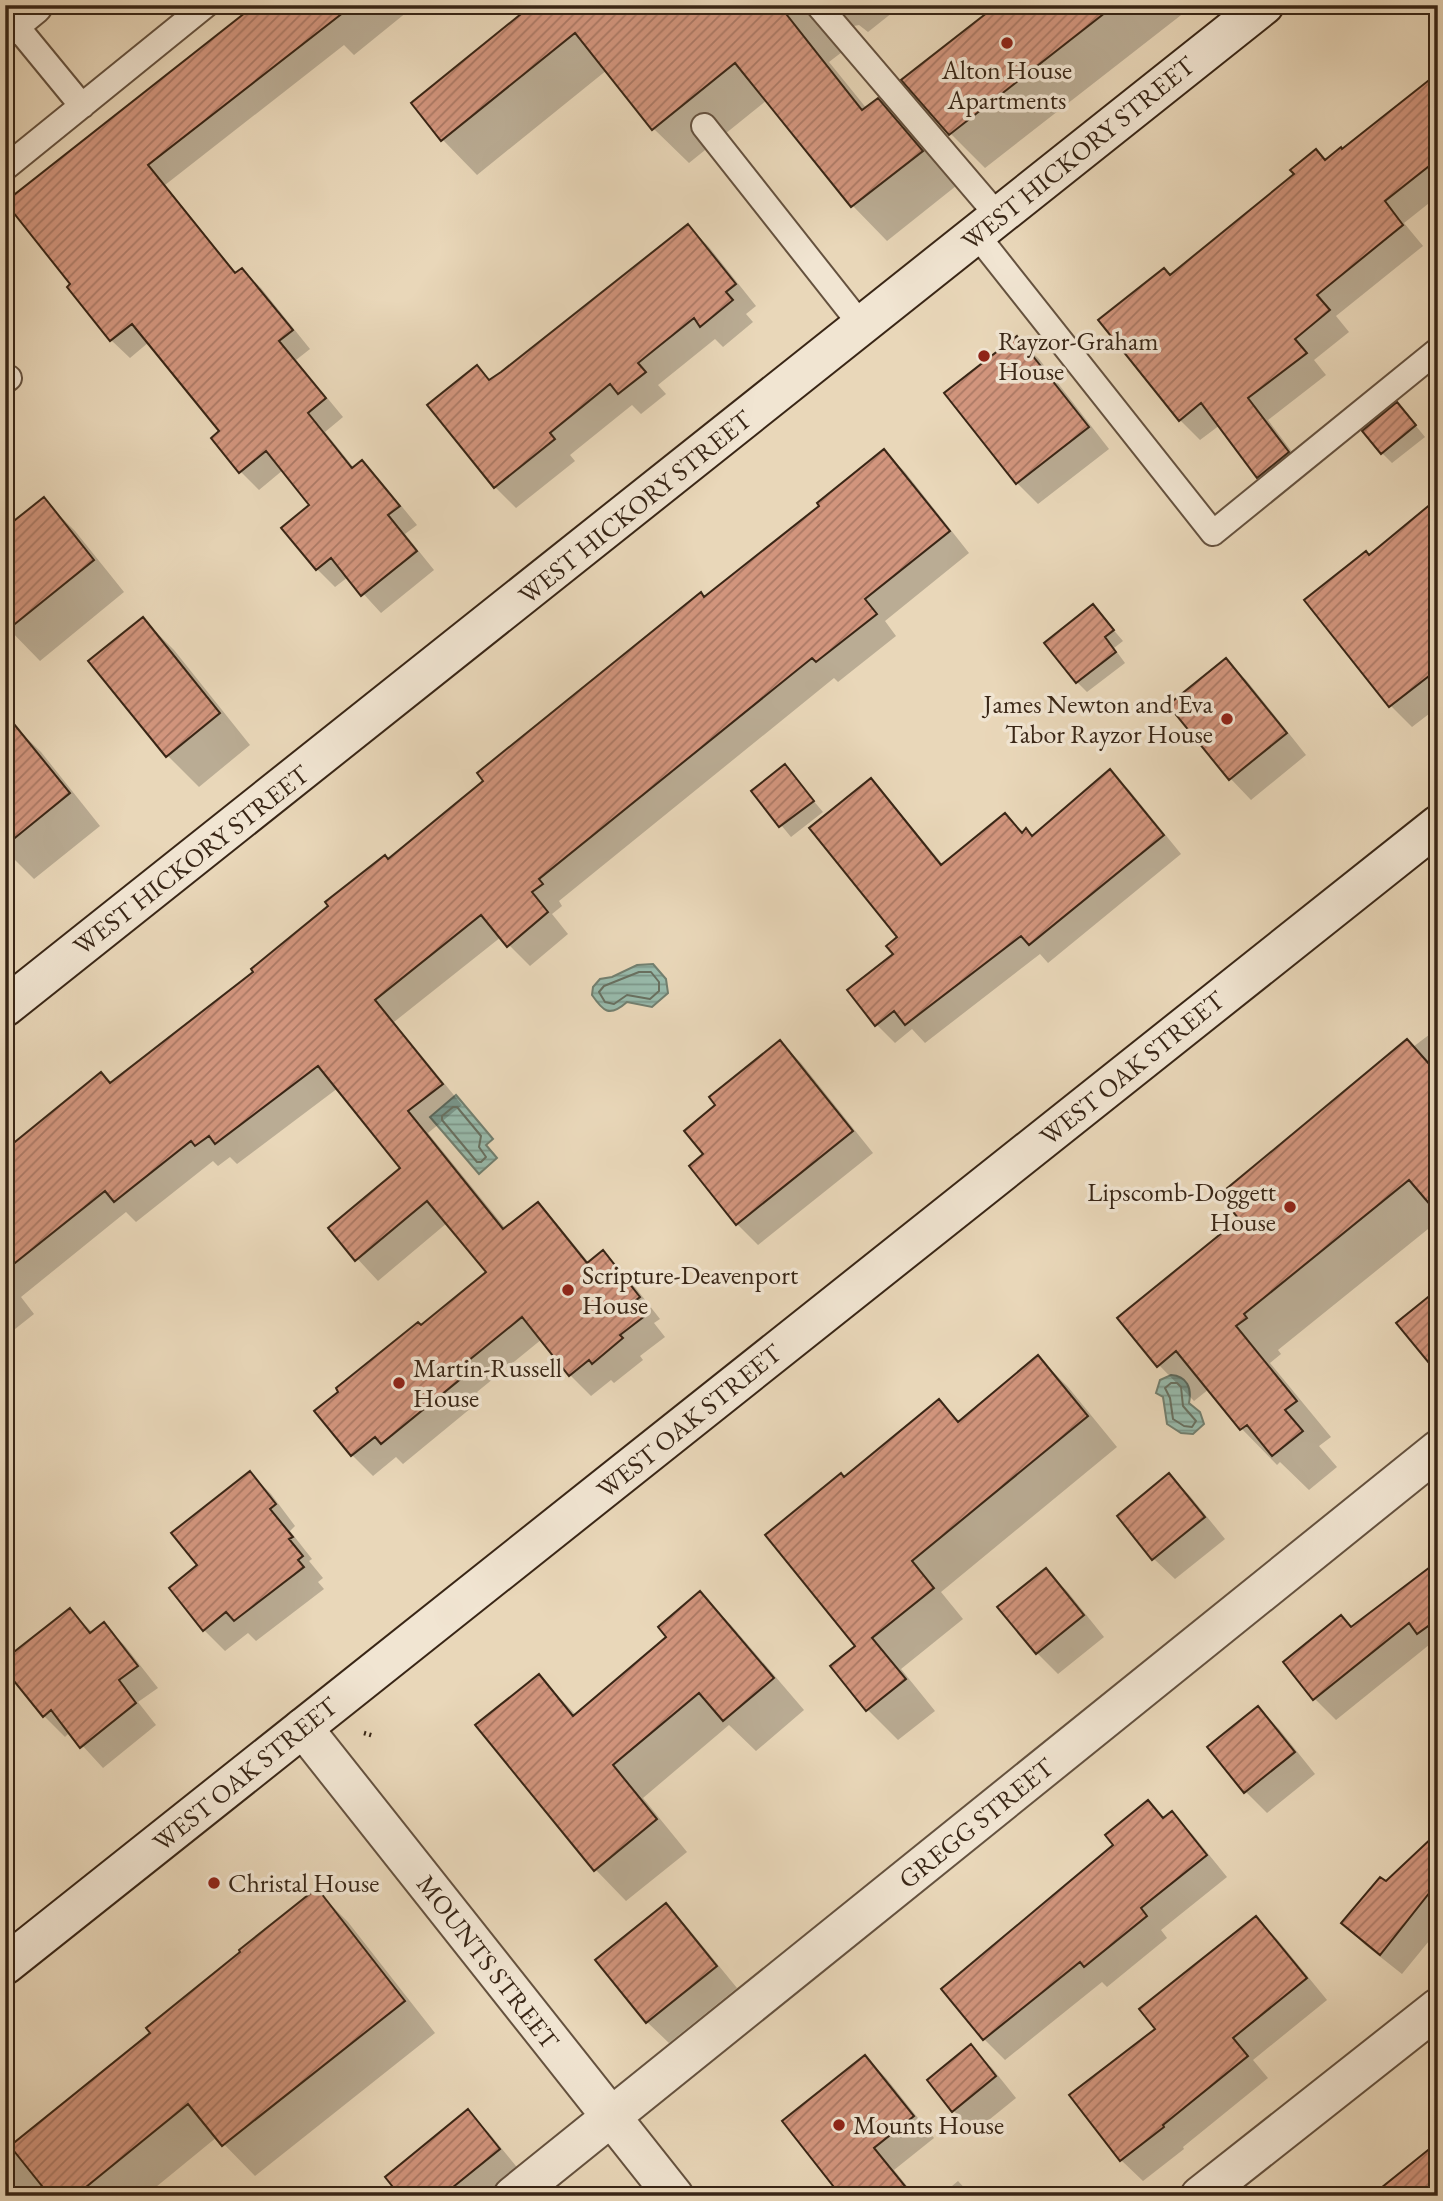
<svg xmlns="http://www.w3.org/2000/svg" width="1443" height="2201" font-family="'EB Garamond',serif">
<defs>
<pattern id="water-rules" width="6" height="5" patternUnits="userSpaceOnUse" patternTransform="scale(1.75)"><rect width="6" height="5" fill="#98baab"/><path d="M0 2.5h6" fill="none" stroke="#7d978a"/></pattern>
<pattern id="building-hatch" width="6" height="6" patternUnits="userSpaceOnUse" patternTransform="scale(1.75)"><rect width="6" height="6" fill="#d2957d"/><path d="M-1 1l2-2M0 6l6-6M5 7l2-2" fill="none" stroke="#ab7965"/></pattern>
</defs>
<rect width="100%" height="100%" fill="#e9d7b9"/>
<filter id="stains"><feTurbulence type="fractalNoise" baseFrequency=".00286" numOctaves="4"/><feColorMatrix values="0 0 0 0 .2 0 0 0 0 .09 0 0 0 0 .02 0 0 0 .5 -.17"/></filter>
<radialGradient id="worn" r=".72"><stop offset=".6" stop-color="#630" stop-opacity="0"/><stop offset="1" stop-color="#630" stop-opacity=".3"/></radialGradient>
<path fill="url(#water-rules)" stroke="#727f6f" stroke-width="2" d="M 653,964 L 666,979 L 668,993 L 652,1007 L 627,1002 C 609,1018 603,1011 592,995 L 593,987 L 600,979 L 612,977 L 637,965 Z
M 456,1095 L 493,1139 L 486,1145 L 497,1158 L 479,1174 L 430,1117 Z
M 1171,1375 C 1187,1376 1192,1388 1189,1403 L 1200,1412 L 1204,1424 L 1193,1434 L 1181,1433 L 1167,1424 L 1163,1397 L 1156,1393 L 1160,1380 Z"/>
<path fill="#0003" d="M 258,5 L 402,5 L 407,12 L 354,55 L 344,45 L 165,185 L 237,274 L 242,270 L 261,288 L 310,349 L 296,360 L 343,417 L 325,432 L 354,468 L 362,462 L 380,480 L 417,525 L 405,534 L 434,570 L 381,613 L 348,577 L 335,587 L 317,569 L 284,528 L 312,505 L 283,470 L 259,490 L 240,471 L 221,432 L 149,342 L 130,358 L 111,340 L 69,288 L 73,285 L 7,202 Z
M 535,5 L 902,5 L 868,32 L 859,25 L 844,28 L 838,43 L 842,52 L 829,62 L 867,109 L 878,100 L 912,135 L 956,186 L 887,241 L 853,206 L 767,100 L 689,163 L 654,129 L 607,70 L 477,175 L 443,140 Z
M 990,5 L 1194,5 L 985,168 L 950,133 L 994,10 Z
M 1438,75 L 1438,196 L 1404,223 L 1423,246 L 1336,316 L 1349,332 L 1314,360 L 1326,375 L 1268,420 L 1308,473 L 1279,497 L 1259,476 L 1220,425 L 1200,440 L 1180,420 L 1170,276 L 1343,151 Z
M 688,226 L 709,247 L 756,306 L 746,314 L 753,322 L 723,347 L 715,339 L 658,385 L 666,394 L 641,414 L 632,405 L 570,455 L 575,461 L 516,508 L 495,487 L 430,405 L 477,368 L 490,381 Z
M 1017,338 L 1039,359 L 1109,449 L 1038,504 L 1017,483 Z
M 1407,415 L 1425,437 L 1392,463 L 1382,453 Z
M 884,451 L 905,472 L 969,553 L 885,621 L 896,636 L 838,682 L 834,678 L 559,901 L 562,906 L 552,914 L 568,934 L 530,966 L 501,937 L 394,1022 L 462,1105 L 428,1133 L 506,1229 L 537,1204 L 558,1225 L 589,1263 L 603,1252 L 624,1273 L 660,1319 L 654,1323 L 665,1337 L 640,1356 L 643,1360 L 614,1383 L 611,1380 L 591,1396 L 570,1375 L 542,1339 L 477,1392 L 482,1399 L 403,1464 L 396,1457 L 373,1476 L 352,1455 L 421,1327 L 488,1273 L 447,1223 L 378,1281 L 330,1229 L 403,1169 L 338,1088 L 237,1164 L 230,1157 L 218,1166 L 213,1161 L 136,1222 L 126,1212 L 21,1297 L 34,1314 L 5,1337 L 5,1142 L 9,1138 L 15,1144 L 111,1085 L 255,972 L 705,599 L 822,506 Z
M 44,500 L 75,531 L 124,592 L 40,661 L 5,625 Z
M 1438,500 L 1438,707 L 1412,727 L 1391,706 L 1306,600 L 1369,557 Z
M 1093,606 L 1123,641 L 1114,648 L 1125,663 L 1087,692 L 1077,682 Z
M 143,619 L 174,650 L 250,745 L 199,787 L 167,755 Z
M 1226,660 L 1247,681 L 1306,755 L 1251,800 L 1230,778 Z
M 9,721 L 41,752 L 100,826 L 34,879 L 5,850 L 5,724 Z
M 785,767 L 823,812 L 791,837 L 753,791 Z
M 1110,772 L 1129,790 L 1181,854 L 1048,963 L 1040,954 L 925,1043 L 912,1029 L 895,1043 L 877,1025 L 899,937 L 871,781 L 889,799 L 943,865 L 1005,815 L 1024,833 L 1033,837 Z
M 1438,1028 L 1438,1221 L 1278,1350 L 1281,1354 L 1270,1363 L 1331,1437 L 1319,1446 L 1337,1467 L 1309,1490 L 1280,1462 L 1277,1465 L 1242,1429 L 1209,1389 L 1194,1401 L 1159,1365 L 1241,1219 L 1413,1047 Z
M 780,1042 L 801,1063 L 873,1153 L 758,1245 L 737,1224 L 705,1154 L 718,1105 Z
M 1038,1357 L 1068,1387 L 1117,1447 L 941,1592 L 963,1619 L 901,1669 L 935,1711 L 898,1740 L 868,1710 L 833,1666 L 858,1646 L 844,1479 L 939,1402 L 960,1422 Z
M 250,1473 L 271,1494 L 295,1526 L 290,1531 L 312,1559 L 309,1561 L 323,1578 L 318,1582 L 324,1589 L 256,1641 L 248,1633 L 225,1651 L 204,1630 Z
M 1169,1475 L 1190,1496 L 1225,1539 L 1175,1579 L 1153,1558 Z
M 1438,1563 L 1438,1656 L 1429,1645 L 1336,1720 L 1315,1699 L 1285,1662 L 1352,1629 Z
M 1045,1570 L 1067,1591 L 1104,1637 L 1058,1674 L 1037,1653 Z
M 700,1594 L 731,1625 L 804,1710 L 756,1751 L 729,1725 L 643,1798 L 687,1852 L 626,1901 L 595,1869 L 539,1676 L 576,1715 L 669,1637 Z
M 70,1610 L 93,1633 L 104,1624 L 125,1646 L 158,1688 L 138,1702 L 156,1725 L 103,1768 L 70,1732 L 65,1737 L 44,1716 Z
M 1258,1708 L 1279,1729 L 1315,1774 L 1267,1813 L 1246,1792 L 1210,1747 Z
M 1148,1803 L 1164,1819 L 1172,1814 L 1193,1835 L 1227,1877 L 1161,1930 L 1167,1938 L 1107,1987 L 1102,1982 L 1005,2060 L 984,2039 L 1116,1846 Z
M 5,1828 L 10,1835 L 5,1839 Z
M 1438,1835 L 1438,1930 L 1402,1974 L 1364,1944 L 1343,1923 Z
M 317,1891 L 348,1922 L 435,2033 L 255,2176 L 217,2137 L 145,2196 L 5,2196 L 5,2152 L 152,2033 L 242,1952 Z
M 666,1905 L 687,1927 L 737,1988 L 669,2043 L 647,2022 L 598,1961 Z
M 1256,1918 L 1277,1939 L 1327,2000 L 1253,2060 L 1268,2078 L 1183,2147 L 1184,2149 L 1143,2181 L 1121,2160 L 1072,2095 L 1158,2029 Z
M 971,2047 L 992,2068 L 1016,2098 L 974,2132 L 953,2110 Z
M 865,2057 L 886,2078 L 934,2138 L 894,2170 L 915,2196 L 843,2196 Z
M 468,2112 L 489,2133 L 520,2171 L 489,2196 L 402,2196 Z
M 958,2181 L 972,2196 L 940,2196 Z"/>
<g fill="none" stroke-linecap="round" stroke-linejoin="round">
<path stroke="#687060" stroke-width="2" d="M 639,972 L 651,972 L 659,982 L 659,991 L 650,999 L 627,995 L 614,1004 L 605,1002 L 599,992 L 604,986 Z
M 453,1107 L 457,1107 L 481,1136 L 479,1147 L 486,1157 L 481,1162 L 477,1162 L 442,1120 L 442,1116 Z
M 1171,1383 L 1177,1383 L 1181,1387 L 1183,1406 L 1196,1421 L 1192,1427 L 1184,1426 L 1173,1419 L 1170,1398 L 1165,1388 Z"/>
</g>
<path fill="url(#building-hatch)" stroke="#392616" stroke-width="2" d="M 255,5 L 353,5 L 148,165 L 235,273 L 242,268 L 293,330 L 279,341 L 326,398 L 308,413 L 352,468 L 362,460 L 400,506 L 388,515 L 417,551 L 361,596 L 331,558 L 316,570 L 281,528 L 309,505 L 266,451 L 239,473 L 211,438 L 219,431 L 132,324 L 110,341 L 67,287 L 70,284 L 5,202 Z
M 532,5 L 779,5 L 862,110 L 878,98 L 923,151 L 851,207 L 735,63 L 652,130 L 575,33 L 441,141 L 411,103 Z
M 997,5 L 1115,5 L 949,135 L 901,80 Z
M 1438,73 L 1438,159 L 1385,201 L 1403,225 L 1317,295 L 1330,310 L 1295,339 L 1307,353 L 1248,398 L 1289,452 L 1257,478 L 1201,403 L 1179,421 L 1098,320 L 1164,268 L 1170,275 L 1294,174 L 1290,170 L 1316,149 L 1325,160 L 1341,147 L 1342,149 Z
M 688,224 L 736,284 L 726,292 L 733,300 L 700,327 L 694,318 L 638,363 L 646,372 L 618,394 L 610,384 L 550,433 L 555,439 L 494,488 L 427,405 L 477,365 L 489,380 L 501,372 Z
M 1017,336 L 1089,427 L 1016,484 L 944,393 Z
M 1397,402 L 1416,425 L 1381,454 L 1362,431 Z
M 884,449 L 950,531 L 865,599 L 877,614 L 816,662 L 812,658 L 539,879 L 543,884 L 532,892 L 548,912 L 507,947 L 481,915 L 375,1000 L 443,1084 L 408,1111 L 503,1229 L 538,1202 L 587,1263 L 603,1250 L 640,1297 L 635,1301 L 646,1315 L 620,1335 L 623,1338 L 592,1364 L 589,1360 L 569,1376 L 522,1317 L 457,1370 L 463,1377 L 381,1444 L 375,1437 L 351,1456 L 314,1411 L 338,1392 L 336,1388 L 418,1322 L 421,1325 L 486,1272 L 427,1201 L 355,1261 L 328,1228 L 400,1168 L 318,1066 L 215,1144 L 209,1136 L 195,1146 L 191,1141 L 114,1202 L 105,1191 L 5,1271 L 5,1150 L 101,1072 L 110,1083 L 253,972 L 251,969 L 328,906 L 325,902 L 385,855 L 388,859 L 483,781 L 477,773 L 701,592 L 704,597 L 819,506 L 817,503 Z
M 44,497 L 94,560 L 5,632 L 5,528 Z
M 1438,498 L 1438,669 L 1389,707 L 1304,600 L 1366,551 L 1369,555 Z
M 1093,604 L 1114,630 L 1105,637 L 1116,652 L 1076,683 L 1044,643 Z
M 143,617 L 220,713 L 166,757 L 88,661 Z
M 1226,658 L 1287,733 L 1229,780 L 1168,705 Z
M 5,713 L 70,793 L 5,846 Z
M 785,764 L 814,801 L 779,827 L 751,791 Z
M 1110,769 L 1164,835 L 1029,945 L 1021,936 L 905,1025 L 894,1011 L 875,1026 L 847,990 L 893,954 L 886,946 L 897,937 L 809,828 L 871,778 L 941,865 L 1005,813 L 1022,833 L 1026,828 L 1032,836 Z
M 1407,1039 L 1438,1074 L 1438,1214 L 1409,1180 L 1244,1314 L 1247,1318 L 1236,1326 L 1297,1401 L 1285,1410 L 1303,1431 L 1272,1456 L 1247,1425 L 1240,1430 L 1176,1351 L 1157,1367 L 1117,1318 L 1239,1219 L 1219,1195 Z
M 780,1040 L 853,1131 L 736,1225 L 689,1166 L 703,1154 L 684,1131 L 715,1105 L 709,1097 Z
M 1438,1289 L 1438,1374 L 1396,1323 Z
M 1038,1355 L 1088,1416 L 912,1561 L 934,1588 L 872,1638 L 906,1679 L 866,1711 L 830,1666 L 855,1646 L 765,1535 L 841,1473 L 844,1477 L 939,1399 L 958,1422 Z
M 250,1471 L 276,1504 L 270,1509 L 293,1537 L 289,1539 L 303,1556 L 298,1560 L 304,1567 L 234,1621 L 226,1612 L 203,1631 L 169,1588 L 197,1565 L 171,1533 Z
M 1169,1473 L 1205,1517 L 1152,1560 L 1117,1516 Z
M 1438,1561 L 1438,1619 L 1417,1634 L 1409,1623 L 1313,1700 L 1283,1662 L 1341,1615 L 1351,1627 Z
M 1046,1568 L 1084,1615 L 1036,1654 L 997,1607 Z
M 700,1591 L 774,1678 L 723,1721 L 699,1693 L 613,1765 L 657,1819 L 594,1871 L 475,1725 L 539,1674 L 573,1716 L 666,1637 L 658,1627 Z
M 70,1608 L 90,1633 L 104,1622 L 138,1666 L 119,1680 L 136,1703 L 80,1748 L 51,1710 L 43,1717 L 5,1670 L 5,1659 Z
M 1258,1706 L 1295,1752 L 1244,1793 L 1207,1747 Z
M 1148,1800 L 1163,1818 L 1172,1811 L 1207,1855 L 1141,1908 L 1147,1916 L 1084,1967 L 1080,1962 L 983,2040 L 941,1989 L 1113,1845 L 1105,1835 Z
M 1438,1832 L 1438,1882 L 1380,1955 L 1341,1923 L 1380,1877 L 1386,1881 Z
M 317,1888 L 405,2001 L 222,2146 L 188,2104 L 75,2196 L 50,2196 L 10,2146 L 150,2033 L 146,2028 L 240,1952 L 239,1950 Z
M 666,1903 L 717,1966 L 646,2023 L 595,1960 Z
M 1256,1916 L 1307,1978 L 1233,2038 L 1248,2056 L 1163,2125 L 1164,2127 L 1120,2161 L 1069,2095 L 1155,2029 L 1139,2009 Z
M 971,2044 L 996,2076 L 952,2112 L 927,2080 Z
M 865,2055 L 914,2116 L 874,2148 L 913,2196 L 841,2196 L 782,2121 Z
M 468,2109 L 500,2149 L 442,2196 L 400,2196 L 385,2177 Z
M 1438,2142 L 1438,2196 L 1371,2196 Z"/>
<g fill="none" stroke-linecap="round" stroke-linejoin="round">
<g stroke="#65523f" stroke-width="28">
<path id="lane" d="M 818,5 L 999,217
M 13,22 L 82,106
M 704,126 L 862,326
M 5,168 L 206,5
M 976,234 L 1213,533 L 1438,350
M 5,381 L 9,378"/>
</g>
<g stroke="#65523f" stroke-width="42">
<path id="street" d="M 5,28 L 33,5
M 303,1728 L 674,2196
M 513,2196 L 1438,1450
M 1200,2196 L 1438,2008"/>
</g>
<g stroke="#392616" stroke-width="42">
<path id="secondary" d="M 5,1007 L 1264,5
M 5,1965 L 1438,825"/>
</g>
<path stroke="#392616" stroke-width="4.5" stroke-dasharray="2 3.5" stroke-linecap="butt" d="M 364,1733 L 374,1736"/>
<use href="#lane" stroke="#f1e5d2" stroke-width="24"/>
<use href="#street" stroke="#f1e5d2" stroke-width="38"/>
<use href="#secondary" stroke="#f1e5d2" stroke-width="38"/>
</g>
<g fill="#8f2418" stroke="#f1e5d2" stroke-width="2.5">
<circle cx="1007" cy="43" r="7"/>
<circle cx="984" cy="356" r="7"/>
<circle cx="1227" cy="719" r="7"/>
<circle cx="1290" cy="1207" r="7"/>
<circle cx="568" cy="1290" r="7"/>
<circle cx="399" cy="1383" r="7"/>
<circle cx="214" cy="1883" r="7"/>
<circle cx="839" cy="2125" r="7"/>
</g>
<g text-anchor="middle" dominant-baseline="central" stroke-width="7" stroke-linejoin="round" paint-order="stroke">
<g font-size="26" fill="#392616" stroke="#f1e5d2" text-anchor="start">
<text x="1007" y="70" text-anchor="middle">Alton House<tspan x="1007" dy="30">Apartments</tspan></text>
<text x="998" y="341">Rayzor-Graham<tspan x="998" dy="30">House</tspan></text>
<text x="1213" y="704" text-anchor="end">James Newton and Eva<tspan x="1213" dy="30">Tabor Rayzor House</tspan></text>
<text x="1276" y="1192" text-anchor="end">Lipscomb-Doggett<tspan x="1276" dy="30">House</tspan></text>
<text x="582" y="1275">Scripture-Deavenport<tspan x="582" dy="30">House</tspan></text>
<text x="413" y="1368">Martin-Russell<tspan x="413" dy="30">House</tspan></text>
<text x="228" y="1883">Christal House</text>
<text x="853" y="2125">Mounts House</text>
</g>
<g font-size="26" fill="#392616" stroke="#f1e5d2">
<text transform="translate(1078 153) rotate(-39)">WEST HICKORY STREET</text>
<text transform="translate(635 507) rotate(-39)">WEST HICKORY STREET</text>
<text transform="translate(191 860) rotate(-38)">WEST HICKORY STREET</text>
<text transform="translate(1132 1068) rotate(-39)">WEST OAK STREET</text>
<text transform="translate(689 1421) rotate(-39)">WEST OAK STREET</text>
<text transform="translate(245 1774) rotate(-39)">WEST OAK STREET</text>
<text transform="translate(976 1823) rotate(-39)">GREGG STREET</text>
<text transform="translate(488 1962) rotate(52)">MOUNTS STREET</text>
</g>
</g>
<rect width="1443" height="2201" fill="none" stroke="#e9d7b9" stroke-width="28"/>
<rect x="7" y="7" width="1429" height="2187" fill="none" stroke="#392616" stroke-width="3.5"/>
<rect x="14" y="14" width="1415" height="2173" fill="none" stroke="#392616" stroke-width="2"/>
<rect width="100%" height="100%" filter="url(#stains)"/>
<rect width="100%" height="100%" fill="url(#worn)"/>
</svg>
